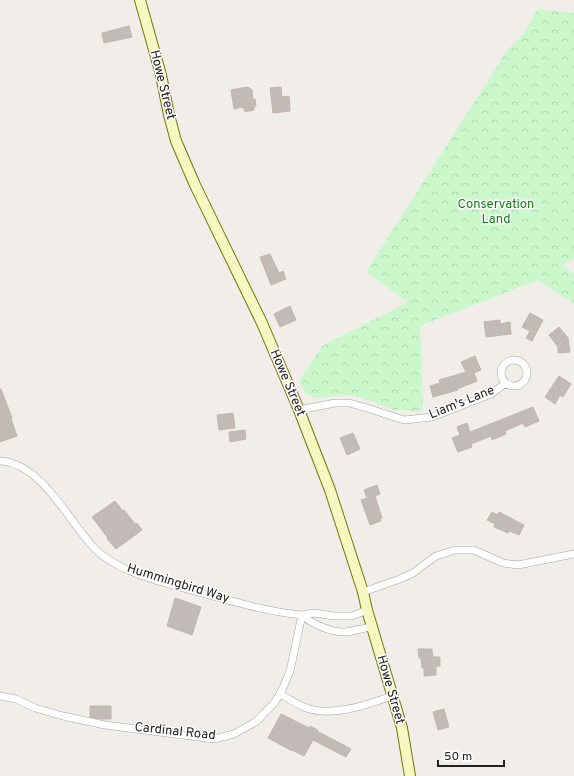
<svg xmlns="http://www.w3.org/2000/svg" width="574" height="776" font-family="Overpass,sans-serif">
<defs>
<pattern id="park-crowns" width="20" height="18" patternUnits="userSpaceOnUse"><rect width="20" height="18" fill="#caf8cb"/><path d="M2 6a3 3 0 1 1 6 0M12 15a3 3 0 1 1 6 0" fill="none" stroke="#add4ae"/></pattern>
</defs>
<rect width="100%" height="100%" fill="#f1eee9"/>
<path fill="url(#park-crowns)" d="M 538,8 L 540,10 L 574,13 L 574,258 L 562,265 L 574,274 L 574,304 L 538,280 L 420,326 L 423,410 L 415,411 L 394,410 L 372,401 L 354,396 L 340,396 L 316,398 L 306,394 L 299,381 L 322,346 L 408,302 L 366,272 L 508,49 L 522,36 Z"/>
<path fill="#c2bab6" stroke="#c3b5ac" d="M 129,26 L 132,37 L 104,43 L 102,33 Z
M 248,87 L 252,90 L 253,100 L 255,99 L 256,106 L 254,107 L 254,110 L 245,112 L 243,107 L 234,109 L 231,90 Z
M 281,87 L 282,97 L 289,96 L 290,111 L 273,113 L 270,88 Z
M 270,254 L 279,273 L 283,271 L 286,279 L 271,285 L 260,257 Z
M 290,306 L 296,320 L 280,327 L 274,314 Z
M 530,313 L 543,320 L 532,341 L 526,338 L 530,331 L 522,327 Z
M 500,320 L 500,324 L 510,322 L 511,334 L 486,337 L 484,322 Z
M 559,327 L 568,338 L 570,352 L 558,353 L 558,347 L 549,335 Z
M 475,356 L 481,370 L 474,373 L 477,381 L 457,389 L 458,390 L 433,397 L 430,386 L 440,383 L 439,380 L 466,372 L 461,362 Z
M 559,376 L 571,384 L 563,397 L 560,395 L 555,404 L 545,397 Z
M 0,389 L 1,389 L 12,418 L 11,419 L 17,436 L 0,442 Z
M 533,407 L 539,421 L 525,427 L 523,423 L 505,431 L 506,434 L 492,440 L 491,436 L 471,444 L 472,447 L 458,452 L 452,438 L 460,435 L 457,427 L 467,423 L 470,432 Z
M 233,413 L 235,428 L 219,430 L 217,415 Z
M 245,430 L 246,439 L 230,442 L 229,432 Z
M 353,433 L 360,449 L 347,455 L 340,438 Z
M 377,485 L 380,494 L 375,496 L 382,518 L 380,519 L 381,521 L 370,525 L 361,500 L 367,498 L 364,490 Z
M 115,501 L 123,511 L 124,510 L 135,524 L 137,523 L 142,530 L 116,549 L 107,539 L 108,538 L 92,517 Z
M 492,512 L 498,515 L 499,512 L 524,525 L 519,535 L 510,531 L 508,533 L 494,527 L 495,524 L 487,520 Z
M 175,598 L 201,607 L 192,635 L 167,626 Z
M 418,649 L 432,649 L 433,657 L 440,657 L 440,666 L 436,666 L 436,675 L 424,676 L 424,668 L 422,668 L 421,658 L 419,658 Z
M 90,706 L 111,706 L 111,719 L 102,719 L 90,717 Z
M 444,709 L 449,727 L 438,730 L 433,712 Z
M 281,714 L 309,728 L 310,726 L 318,730 L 317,731 L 351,749 L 346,757 L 313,740 L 304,756 L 292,750 L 292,751 L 268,738 Z"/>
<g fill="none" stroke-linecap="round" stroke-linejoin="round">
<g stroke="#a3a3a3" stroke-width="8">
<path id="street" d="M501 373a13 13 0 1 1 26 0a13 13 0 1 1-26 0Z
M 299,410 L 335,403 L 349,403 L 367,408 L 404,420 L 432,417 L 491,394 L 506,383
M 0,461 C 42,463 69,522 95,549 C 119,573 166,583 198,592 C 232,601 267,612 302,615 L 290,671 L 282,690 L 275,702 L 257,721 L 234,734 L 214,739 L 105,725 L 63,716 L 35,708 L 16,699 L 0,696
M 363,592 L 400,579 L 413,573 L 436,556 L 455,550 L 474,550 L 503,563 L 518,565 L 574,554
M 367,610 L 352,616 L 334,616 L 314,613 L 302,615 C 312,624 332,633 346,632 C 355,631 363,628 372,627
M 280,694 C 288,698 296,704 304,707 C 330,718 367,705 392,696"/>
</g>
<g stroke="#72770a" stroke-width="12">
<path id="secondary" d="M 140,0 L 161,75 L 169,115 L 176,141 L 195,185 L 262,323 L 299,410 L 330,490 L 363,592 L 367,610 L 402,728 L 410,776"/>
</g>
<use href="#street" stroke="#fff" stroke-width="7"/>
<use href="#secondary" stroke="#f7f7c1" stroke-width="10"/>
</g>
<g text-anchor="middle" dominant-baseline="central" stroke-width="3" stroke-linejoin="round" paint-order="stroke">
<g font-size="13" fill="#222" stroke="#fff">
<text transform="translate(162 85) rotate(76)">Howe Street</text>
<text transform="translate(287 383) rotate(67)">Howe Street</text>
<text transform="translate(462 403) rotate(-22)">Liam's Lane</text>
<text transform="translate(178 584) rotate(17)">Hummingbird Way</text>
<text transform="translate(390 690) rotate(74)">Howe Street</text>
<text transform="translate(175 732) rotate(6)">Cardinal Road</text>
</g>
<g font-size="13" fill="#117e14" stroke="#fff">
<text x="496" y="205">Conservation<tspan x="496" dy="15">Land</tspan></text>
</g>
</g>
<path d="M438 760v6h66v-6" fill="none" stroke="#222222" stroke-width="2"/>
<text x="444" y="760" font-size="12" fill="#222222" stroke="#ffffff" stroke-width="3" paint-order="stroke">50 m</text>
</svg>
